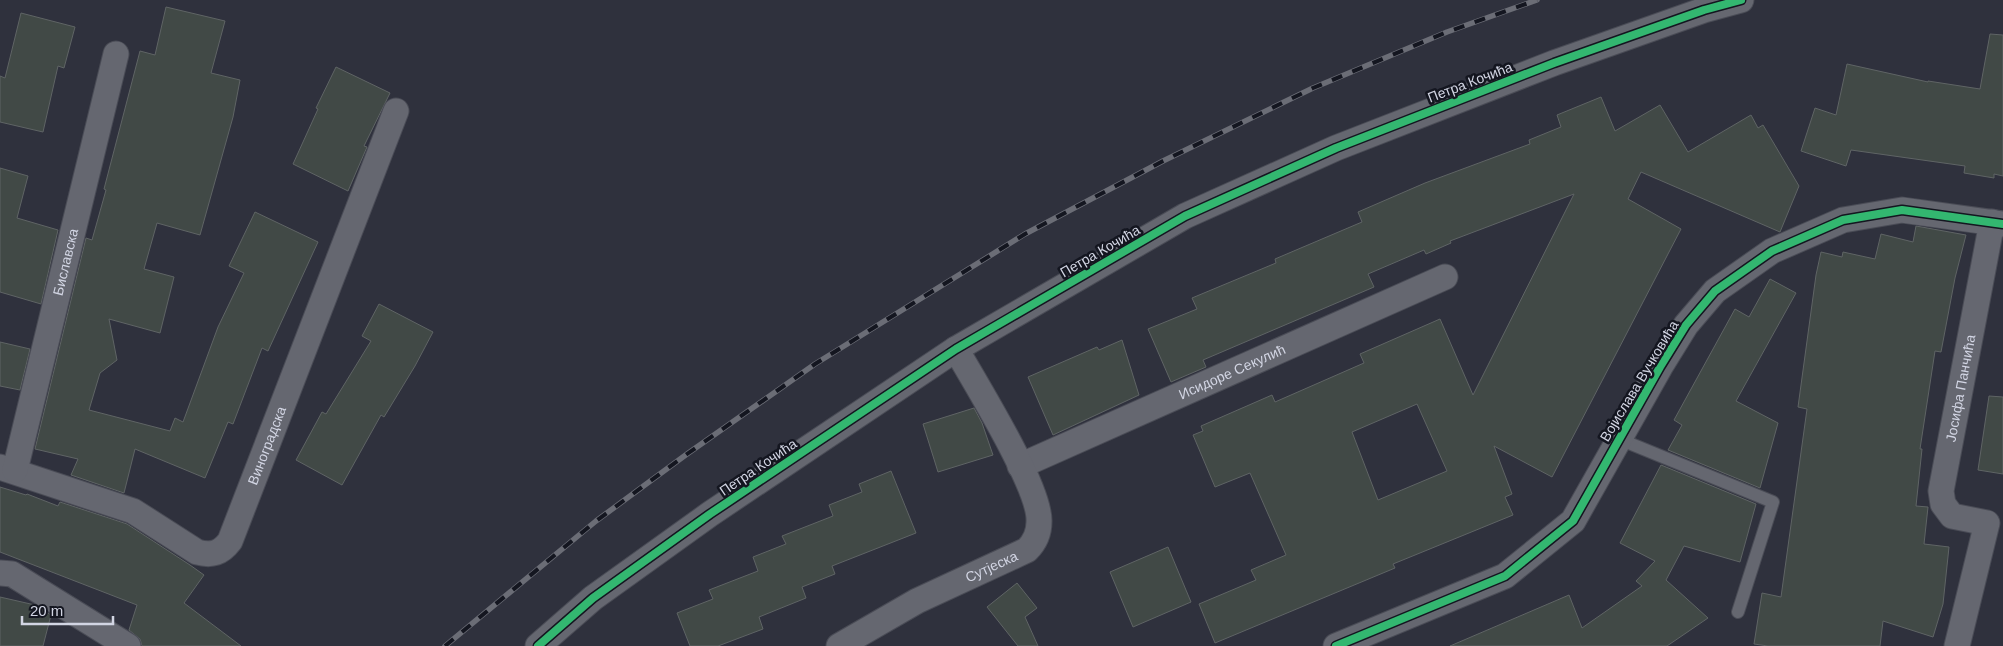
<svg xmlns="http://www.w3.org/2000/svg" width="2003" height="646" font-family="Helvetica,sans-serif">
<rect width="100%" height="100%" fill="#2f313d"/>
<path fill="#414946" stroke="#5f6465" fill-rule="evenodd" d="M 166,7 L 225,21 L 211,73 L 240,80 L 233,117 L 200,235 L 157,223 L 144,269 L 174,277 L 160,333 L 109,319 L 117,360 L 100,373 L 89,410 L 170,431 L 175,418 L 183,422 L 218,327 L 244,273 L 229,266 L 255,212 L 318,242 L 268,351 L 262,348 L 233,424 L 228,422 L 205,478 L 135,449 L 124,493 L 71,475 L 78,459 L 35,449 L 86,238 L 92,240 L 106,190 L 104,189 L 140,51 L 155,55 Z
M 21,13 L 75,27 L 64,68 L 58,66 L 43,132 L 0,122 L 0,76 L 5,78 Z
M 1990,34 L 2003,35 L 2003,176 L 1994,174 L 1994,178 L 1964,173 L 1965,166 L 1851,150 L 1846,166 L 1801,151 L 1815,108 L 1836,115 L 1847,64 L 1928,82 L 1928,81 L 1980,89 Z
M 336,67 L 390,93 L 364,146 L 367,147 L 348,191 L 293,164 L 318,109 L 316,108 Z
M 1601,97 L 1615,131 L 1660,105 L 1688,152 L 1751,115 L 1758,128 L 1763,125 L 1799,186 L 1780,232 L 1641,172 L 1628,199 L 1681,229 L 1552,477 L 1494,446 L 1512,494 L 1505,497 L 1513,515 L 1393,564 L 1395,568 L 1215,643 L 1199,604 L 1256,580 L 1251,570 L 1286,555 L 1250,473 L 1215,487 L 1193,435 L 1203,431 L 1201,426 L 1272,395 L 1275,402 L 1364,363 L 1360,354 L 1440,319 L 1473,395 L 1574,194 L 1450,241 L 1451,243 L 1426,254 L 1424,250 L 1368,274 L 1374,287 L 1203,360 L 1206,367 L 1171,382 L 1148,329 L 1197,309 L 1192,298 L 1276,263 L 1275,259 L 1362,222 L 1358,212 L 1425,183 L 1530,144 L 1529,140 L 1561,127 L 1557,115 ZM 1417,404 L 1447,471 L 1378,500 L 1352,432 Z
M 0,168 L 28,176 L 17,218 L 58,230 L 41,304 L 0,292 Z
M 1916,226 L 1966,235 L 1955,278 L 1941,352 L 1935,351 L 1920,449 L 1922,449 L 1916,506 L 1928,507 L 1924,544 L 1949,547 L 1943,604 L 1933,637 L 1883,621 L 1880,646 L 1768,646 L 1754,644 L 1762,593 L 1781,597 L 1807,409 L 1798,407 L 1816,275 L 1821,252 L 1842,257 L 1843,252 L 1875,259 L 1881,234 L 1913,242 Z
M 1770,279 L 1796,293 L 1736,401 L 1778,423 L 1760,488 L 1668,450 L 1682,425 L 1674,420 L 1735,309 L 1749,317 Z
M 379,304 L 433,332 L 415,366 L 384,417 L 381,415 L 342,485 L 296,460 L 322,412 L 326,414 L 371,341 L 362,336 Z
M 1122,340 L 1139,395 L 1053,435 L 1028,377 L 1097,347 L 1099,350 Z
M 0,342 L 30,349 L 20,390 L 0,386 Z
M 1989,396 L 2003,397 L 2003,474 L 1978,470 Z
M 974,408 L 982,423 L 993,455 L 938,472 L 923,424 Z
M 1661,465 L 1756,504 L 1740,562 L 1684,546 L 1666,580 L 1708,618 L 1667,646 L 1450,646 L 1569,595 L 1582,628 L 1642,586 L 1636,581 L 1655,561 L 1620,543 Z
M 891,471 L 916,533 L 832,566 L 835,574 L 802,587 L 806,598 L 759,617 L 763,629 L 718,646 L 690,646 L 677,613 L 713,599 L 709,590 L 758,571 L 753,557 L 786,544 L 782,536 L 833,516 L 829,505 L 862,492 L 859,484 Z
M 0,487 L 26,495 L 27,494 L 58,506 L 60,502 L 127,524 L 190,565 L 204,575 L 184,603 L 241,646 L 142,646 L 140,639 L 129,630 L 137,605 L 0,552 Z
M 1168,547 L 1191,602 L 1133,627 L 1110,572 Z
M 1017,583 L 1037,608 L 1025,617 L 1038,646 L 1018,646 L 987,607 Z
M 0,597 L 35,605 L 51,615 L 43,646 L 0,646 Z"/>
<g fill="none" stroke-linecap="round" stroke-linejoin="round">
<g stroke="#4a4c56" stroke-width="14">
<path id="service" d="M 1619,439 L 1773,502 L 1738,612"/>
</g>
<g stroke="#4a4c56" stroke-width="27">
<g id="minor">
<path id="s1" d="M 1020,466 L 1445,277"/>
<path id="s2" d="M 0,467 L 133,511 L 197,552 C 212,556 221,553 230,541 L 396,111"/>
<path id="s3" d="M 15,470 L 116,54"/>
<path d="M 0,573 L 12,574 L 128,646"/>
<path d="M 538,646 L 593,598 L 710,514 L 956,349 L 1185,216 L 1336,148 L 1554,63 L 1704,10 L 1741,0"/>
<path id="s4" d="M 839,646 L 917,601 L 1027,550 C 1034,543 1039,533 1039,522 C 1041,488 975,383 956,349"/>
<path d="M 1336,646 L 1505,576 L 1573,521 L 1660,367 L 1686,325 L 1715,291 L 1772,251 L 1843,220 L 1902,210 L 2003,224"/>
<path id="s5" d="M 1957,646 L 1987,523 L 1952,516 L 1943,504 L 1941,491 L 1992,222"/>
</g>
</g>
<use href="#service" stroke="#656770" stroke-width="12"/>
<use href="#minor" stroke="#656770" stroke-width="25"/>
<g stroke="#6b6d76" stroke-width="5.5">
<path id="rail" d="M 445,646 L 596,521 L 687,454 L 815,364 L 1025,234 L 1163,161 L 1313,88 L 1447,32 L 1537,0"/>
</g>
<use href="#rail" stroke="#141620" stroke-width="4" stroke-dasharray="11" stroke-linecap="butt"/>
<g stroke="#141620" stroke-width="11">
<path id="cycleway" d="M 538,646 L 593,598 L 710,514 L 956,349 L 1185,216 L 1336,148 L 1554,63 L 1704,10 L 1741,0
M 1336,646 L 1505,576 L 1573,521 L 1660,367 L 1686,325 L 1715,291 L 1772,251 L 1843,220 L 1902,210 L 2003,224"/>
</g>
<use href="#cycleway" stroke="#33b770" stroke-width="8"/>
</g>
<g text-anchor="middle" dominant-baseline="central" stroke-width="5" stroke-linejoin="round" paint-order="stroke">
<g font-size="14" fill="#d2d5e3" stroke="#141620">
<text transform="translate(1470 82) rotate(-21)">Петра Кочића</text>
<text transform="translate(1100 251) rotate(-30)">Петра Кочића</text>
<text stroke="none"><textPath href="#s3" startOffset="214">Биславска</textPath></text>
<text stroke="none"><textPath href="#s1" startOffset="232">Исидоре Секулић</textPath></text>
<text transform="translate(1639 381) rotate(-59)">Војислава Вучковића</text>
<text stroke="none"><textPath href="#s5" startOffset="295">Јосифа Панчића</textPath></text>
<text stroke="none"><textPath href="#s2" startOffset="356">Виноградска</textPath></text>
<text transform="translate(758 467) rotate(-34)">Петра Кочића</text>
<text stroke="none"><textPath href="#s4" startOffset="172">Сутјеска</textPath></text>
</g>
</g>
<path d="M22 616v8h91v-8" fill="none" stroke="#d2d5e3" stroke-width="2.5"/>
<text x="30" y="616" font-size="15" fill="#d2d5e3" stroke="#141620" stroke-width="4" paint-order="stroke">20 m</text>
</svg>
